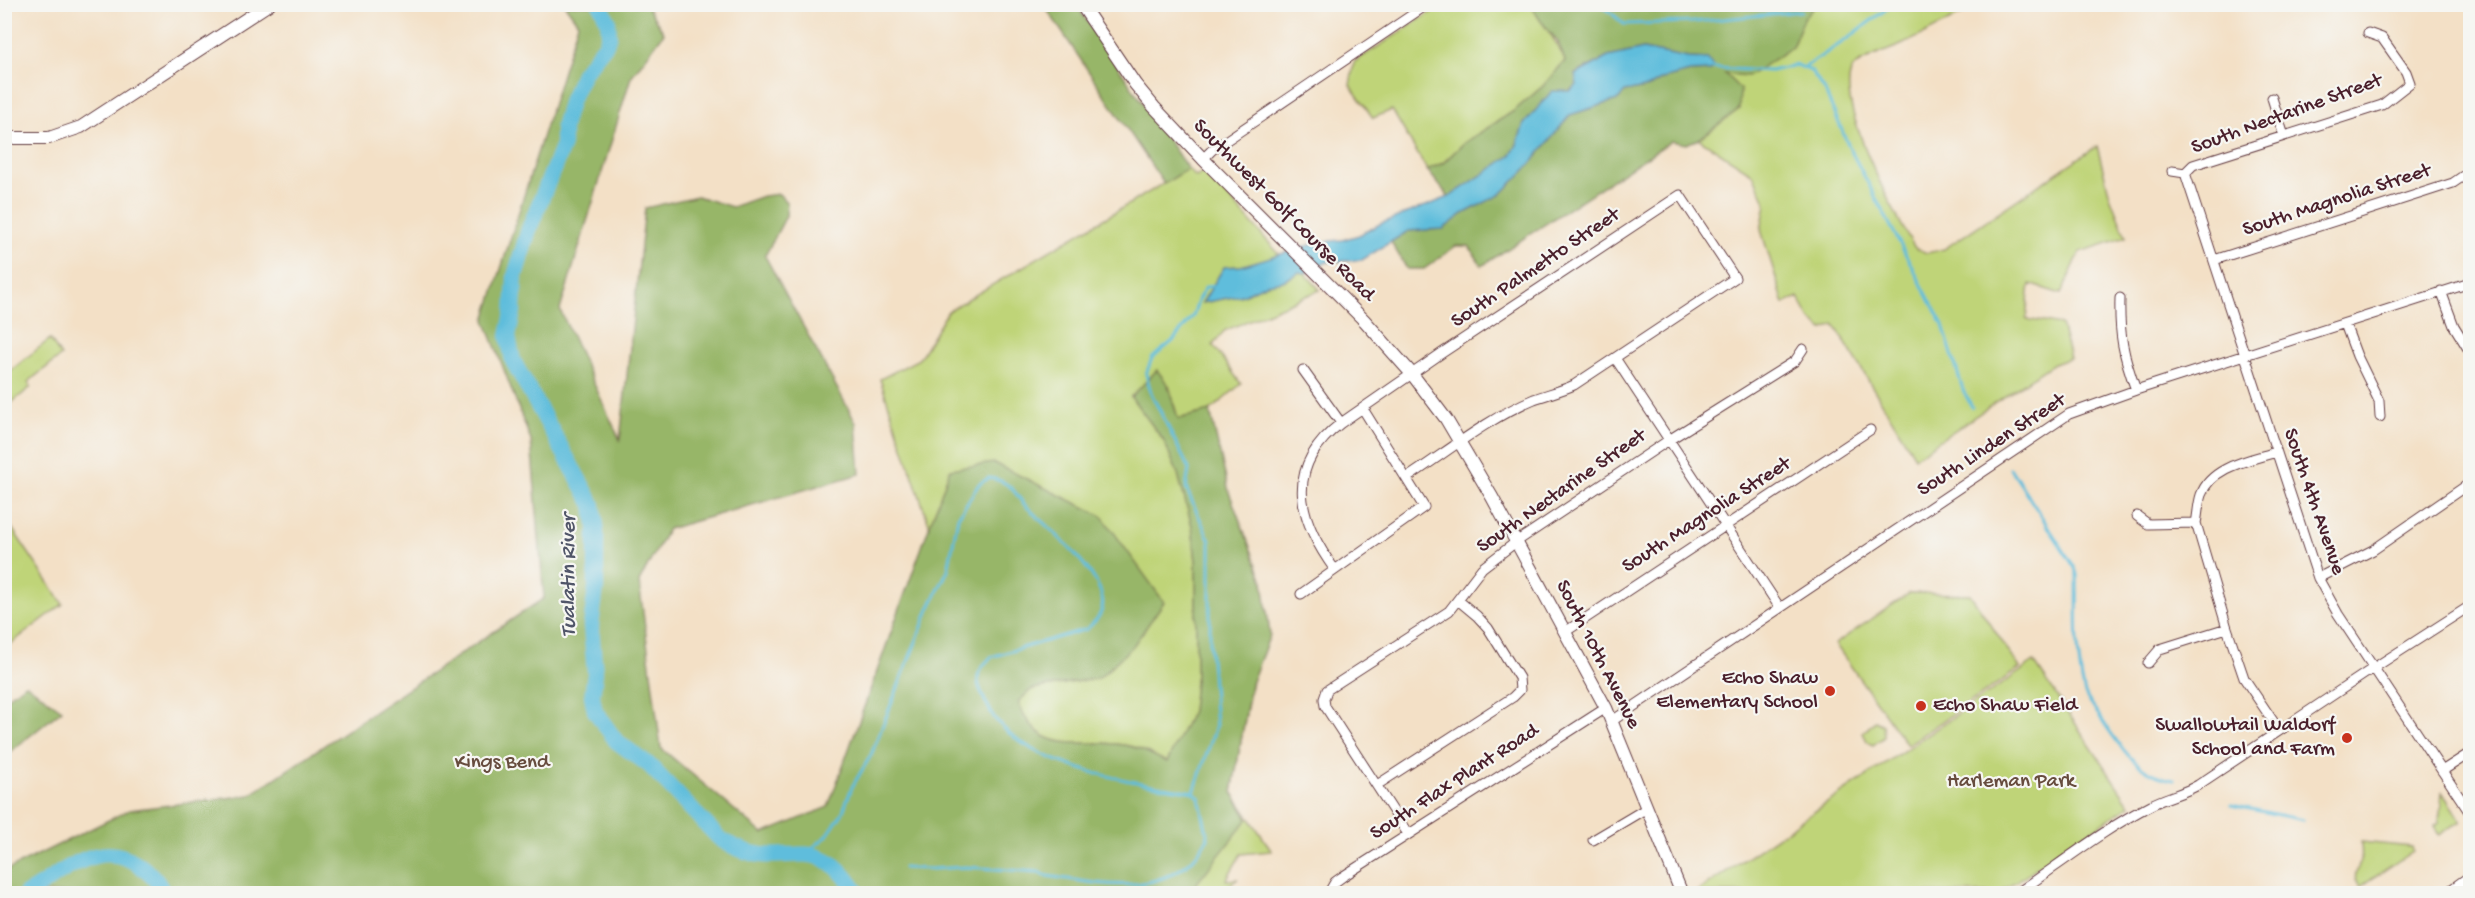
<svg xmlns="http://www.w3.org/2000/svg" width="2475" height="898" font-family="'Gochi Hand',sans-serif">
<rect width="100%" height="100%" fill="#f6f6f2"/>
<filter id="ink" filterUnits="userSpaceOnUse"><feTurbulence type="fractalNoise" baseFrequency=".0167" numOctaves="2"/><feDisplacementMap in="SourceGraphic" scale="12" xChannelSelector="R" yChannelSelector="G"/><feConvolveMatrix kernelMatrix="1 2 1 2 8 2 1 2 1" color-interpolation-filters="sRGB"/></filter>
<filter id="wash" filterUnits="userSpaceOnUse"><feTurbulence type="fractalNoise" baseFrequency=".008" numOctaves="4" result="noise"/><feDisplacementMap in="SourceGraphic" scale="24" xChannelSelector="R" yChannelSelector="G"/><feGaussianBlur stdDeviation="1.35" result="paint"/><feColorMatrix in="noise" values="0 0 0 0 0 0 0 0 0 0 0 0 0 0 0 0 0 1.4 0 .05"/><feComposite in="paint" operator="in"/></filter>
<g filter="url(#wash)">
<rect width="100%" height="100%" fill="#f3e0c6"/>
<path fill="#bfd478" stroke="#847a52" stroke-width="1.5" d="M 1442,5 L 1531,5 C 1543,26 1556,38 1565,61 L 1543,86 L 1514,111 L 1464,143 L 1443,163 L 1427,170 L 1392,110 L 1373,118 L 1350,85 L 1354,62 Z
M 1815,6 L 1979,5 C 1954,18 1928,33 1901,45 C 1892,49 1861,60 1855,66 C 1828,92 1898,221 1915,248 L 1927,253 L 1944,249 L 2097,146 L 2110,196 L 2126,237 L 2080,252 L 2061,294 L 2030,284 L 2026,319 L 2061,325 L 2070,358 L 2051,365 L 1915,457 L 1834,324 L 1823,330 L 1810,319 L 1798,297 L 1784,304 L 1761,230 L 1766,204 L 1753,174 L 1699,139 L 1739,109 L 1724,74 L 1792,47 L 1804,18 Z
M 1188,169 L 1196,177 L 1205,171 L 1280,255 L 1241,266 L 1224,267 L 1203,303 L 1243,295 L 1266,284 L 1283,281 L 1300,272 L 1305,273 L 1320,290 L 1224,331 L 1213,345 L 1241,384 L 1210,411 L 1178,419 L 1169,385 L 1131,396 L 1164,441 L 1178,474 L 1192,526 L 1196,561 L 1196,673 L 1192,711 L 1167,762 C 1156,757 1144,750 1133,747 C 1084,734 1043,763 1018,702 L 1032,689 L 1099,678 L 1102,516 L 1018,475 L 1026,668 L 1007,729 L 1164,776 L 1251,685 L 1232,792 L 1272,851 L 1241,854 L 1226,880 L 1238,879 L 1217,893 L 470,893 L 594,656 L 712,830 L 817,847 L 950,469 L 930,527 L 880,379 L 919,359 L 948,311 Z
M 50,339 L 61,356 L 28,382 L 31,387 L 5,408 L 5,375 Z
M 5,518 L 63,604 L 5,648 L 4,648 Z
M 1910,593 L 1970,594 L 2020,668 L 1907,745 L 1835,644 Z
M 2034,662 L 2130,805 L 1999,893 L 1695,893 Z
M 1875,721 L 1883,725 L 1884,737 L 1873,745 L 1867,741 L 1863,733 Z
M 2442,792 L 2461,821 L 2439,835 L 2434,827 L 2439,823 Z
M 2361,842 L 2412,847 L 2413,851 L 2360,887 C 2352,875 2356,875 2360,863 C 2363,857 2361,849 2361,842 Z"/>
<path fill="#97b668" stroke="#706a4a" stroke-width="1.5" d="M 1626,4 C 1638,5 1676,8 1683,4 L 1751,4 L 1770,8 L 1790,5 L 1815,5 L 1804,18 L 1792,47 L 1749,76 L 1725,74 L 1740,89 L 1739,109 L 1699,139 L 1686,144 L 1671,141 L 1482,266 L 1469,246 L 1456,246 L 1424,269 L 1407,269 L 1391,242 L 1408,231 L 1443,229 L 1463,214 L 1501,194 L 1529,166 L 1570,115 L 1617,100 L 1625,92 L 1649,87 L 1662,79 L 1690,72 L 1710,71 L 1708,59 L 1688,58 L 1643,49 L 1608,57 L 1575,74 L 1577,85 L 1524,124 L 1516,147 L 1510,156 L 1449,197 L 1427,170 L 1443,163 L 1464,143 L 1514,111 L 1543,86 L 1565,61 L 1558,42 L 1540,20 L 1531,5 L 1605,5 L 1622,10 Z
M 565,5 L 646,5 L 664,33 L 631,77 L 560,310 L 620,440 L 645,208 L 697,196 L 732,207 L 763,196 L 779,194 L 787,203 L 786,216 L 765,256 L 856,423 L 860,474 L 668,529 L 639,582 L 661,748 L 763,834 L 828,807 L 950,469 L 994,463 L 1102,516 L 1164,602 L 1133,646 L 1099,678 L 1032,689 L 1018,702 C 1041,763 1085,734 1133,747 C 1144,750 1156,757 1167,762 L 1192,711 L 1196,673 L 1196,561 L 1192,526 L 1178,474 L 1164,441 L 1131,397 L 1157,370 L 1168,385 L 1178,419 L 1210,411 L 1229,492 L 1263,581 L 1270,635 L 1251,684 L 1232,792 L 1248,819 L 1189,893 L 5,893 L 5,871 L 129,810 L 250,795 L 544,598 L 531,441 L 485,320 L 578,23 Z
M 1044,5 L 1076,5 L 1188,169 L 1164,184 Z
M 26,684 L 62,710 L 5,756 L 5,699 Z"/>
<path fill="#5ebddc" stroke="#546e84" stroke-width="1.5" d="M 1643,49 L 1688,58 L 1708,59 L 1714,68 L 1710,71 L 1690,72 L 1662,79 L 1649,87 L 1625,92 L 1617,100 L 1570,115 L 1529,166 L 1501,194 L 1463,214 L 1443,229 L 1408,231 L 1362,260 L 1327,262 L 1305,273 L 1299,272 L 1283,281 L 1266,284 L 1243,295 L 1202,303 L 1224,267 L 1241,266 L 1320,242 L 1342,240 L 1359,235 L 1382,223 L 1449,197 L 1510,156 L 1516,147 L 1524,124 L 1552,91 L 1570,91 L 1577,85 L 1575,75 L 1608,57 Z"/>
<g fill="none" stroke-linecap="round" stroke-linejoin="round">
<path stroke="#5ebddc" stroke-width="3" d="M 1601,4 L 1624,24 L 1694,22 L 1801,11
M 1805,67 L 1847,39 L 1893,4
M 1713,68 L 1771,71 L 1797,65 L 1811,71 L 1824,89 L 1851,151 L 1943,325 L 1963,390 L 1972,407
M 2010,468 L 2075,568 L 2077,575 C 2078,612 2075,653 2084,690 C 2086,700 2095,709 2100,717 C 2119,746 2138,775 2174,780
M 1194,792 L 1216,726 L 1210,644 L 1210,541 L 1186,488 L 1189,469 L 1151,393 L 1146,374 L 1152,358 L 1173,341 L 1193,316 L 1199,298 L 1206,287 L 1214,286
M 2231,805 L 2303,820
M 806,853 L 826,837 L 842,814 L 852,787 L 871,755 L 929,609 L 948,570 L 958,517 L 979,484 L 989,478 C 997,479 1004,481 1010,487 C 1016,492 1019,499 1025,505 C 1047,527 1096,567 1102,597 C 1105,612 1097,620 1087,629 L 991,657 C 974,674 975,680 985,701 C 989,707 992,716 997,721 C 1038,770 1133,782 1194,792 L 1199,797 L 1208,838 C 1203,845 1198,855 1191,861 C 1150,897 1096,883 1047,876 L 1039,872 L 966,867 L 931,869 L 904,868"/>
<path stroke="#5ebddc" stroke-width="16" d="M 600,4 L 608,21 L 609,35 L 606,44 L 583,73 L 571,99 L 563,127 L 563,145 L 529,229 L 515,276 L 513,312 L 508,336 L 513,361 L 593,505 L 596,525 L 596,588 L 591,626 L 595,673 L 592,696 L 595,711 L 616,741 L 649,765 L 719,838 C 730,846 747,853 761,855 C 784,858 804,849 826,860 C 839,866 850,882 858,894
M 26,894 C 64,873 101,833 143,868 C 151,874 160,883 163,894"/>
</g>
</g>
<g filter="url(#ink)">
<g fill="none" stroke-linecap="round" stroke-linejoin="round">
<g stroke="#633c42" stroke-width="11">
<path id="minor" d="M 2272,98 L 2284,136
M 1203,159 L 1212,150 L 1428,4
M 2172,171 L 2185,173 L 2193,165 L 2382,105 L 2410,83 L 2406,72 L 2382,38 L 2368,33
M 2185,173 L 2318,578 L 2338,614 L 2470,813
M 2214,260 L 2453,183 L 2469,172
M 2441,291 L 2454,326 L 2470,352
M 2120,298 C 2119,335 2123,355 2136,390
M 2345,324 L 2357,356 L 2379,401 L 2380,417
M 1615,358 L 1780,608
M 1303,370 L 1341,423
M 2137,516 L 2148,524 L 2196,523 C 2198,514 2198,504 2201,495 C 2211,466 2251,460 2276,452
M 2196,523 L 2227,628 L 2244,678 L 2279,730
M 1335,570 C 1298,519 1283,468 1341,423 L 1442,353 L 1680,195 L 1735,278 L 1574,385 C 1561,391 1548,394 1534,399 C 1489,418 1448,451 1407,478
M 2318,578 L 2373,550 L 2470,483
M 1301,594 L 1424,507 L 1363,409
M 1565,632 L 1870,430
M 2148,663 L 2160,649 L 2227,628
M 1612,721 L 2069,414 L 2136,390 L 2470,283
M 2442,771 L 2470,753
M 1377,785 L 1513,697 L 1520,690 L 1519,678 L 1488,628 L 1477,616 L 1459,601
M 1408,834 L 1325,706 L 1324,699 L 1327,690 L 1449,611 L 1482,568 L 1516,542 L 1669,440 L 1795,361 L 1803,349
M 1593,840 L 1647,808
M 1328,894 L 1335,882 L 1342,877 L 1606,708
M 2016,894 C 2060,864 2104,829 2151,805 C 2166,797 2183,794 2198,785 L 2366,673 L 2470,606
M 2445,894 L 2470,876"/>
</g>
<g stroke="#633c42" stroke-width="14">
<path id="major" d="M 1081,4 L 1135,84 L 1154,107 L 1203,159 L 1364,320 L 1412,374 L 1446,419 L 1492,497 L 1606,708 L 1682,894
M 4,138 L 49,138 L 81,127 L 269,4"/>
</g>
<use href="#minor" stroke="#fff" stroke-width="9"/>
<use href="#major" stroke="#fff" stroke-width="12"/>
</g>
</g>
<g fill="#c8321e" stroke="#f6f6f2" stroke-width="2">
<circle cx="1830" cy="691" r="6"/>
<circle cx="1921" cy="706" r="6"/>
<circle cx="2347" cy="738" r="6"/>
</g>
<g text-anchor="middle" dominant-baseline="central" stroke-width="4.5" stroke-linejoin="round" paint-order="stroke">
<g font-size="21" fill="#4a1f2b" stroke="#f6f6f2">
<text transform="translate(2287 115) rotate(-20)">South Nectarine Street</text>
<text transform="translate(2337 201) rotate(-18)">South Magnolia Street</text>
<text transform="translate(1283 211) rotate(45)">Southwest Golf Course Road</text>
<text transform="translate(1536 269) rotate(-34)">South Palmetto Street</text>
<text transform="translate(1992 446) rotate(-33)">South Linden Street</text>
<text transform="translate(1562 492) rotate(-35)">South Nectarine Street</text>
<text transform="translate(2313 502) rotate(71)">South 4th Avenue</text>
<text transform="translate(1707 516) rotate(-33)">South Magnolia Street</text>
<text transform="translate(1597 655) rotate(63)">South 10th Avenue</text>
<text transform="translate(1455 783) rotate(-33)">South Flax Plant Road</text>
</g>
<g font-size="21" fill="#4a1f2b" stroke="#f6f6f2" text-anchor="end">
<text x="1818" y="679">Echo Shaw<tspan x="1818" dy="24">Elementary School</tspan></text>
<text x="1933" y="706" text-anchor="start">Echo Shaw Field</text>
<text x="2335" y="726">Swallowtail Waldorf<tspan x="2335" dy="24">School and Farm</tspan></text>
</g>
<g font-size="21" fill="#674c3e" stroke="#f6f6f2">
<text x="502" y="763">Kings Bend</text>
<text x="2011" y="782">Harleman Park</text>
</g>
<g font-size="22" font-style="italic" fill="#515669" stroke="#f6f6f2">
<text transform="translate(570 576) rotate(-90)">Tualatin River</text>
</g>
</g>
<rect width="2475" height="898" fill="none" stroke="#f6f6f2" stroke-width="24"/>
</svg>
